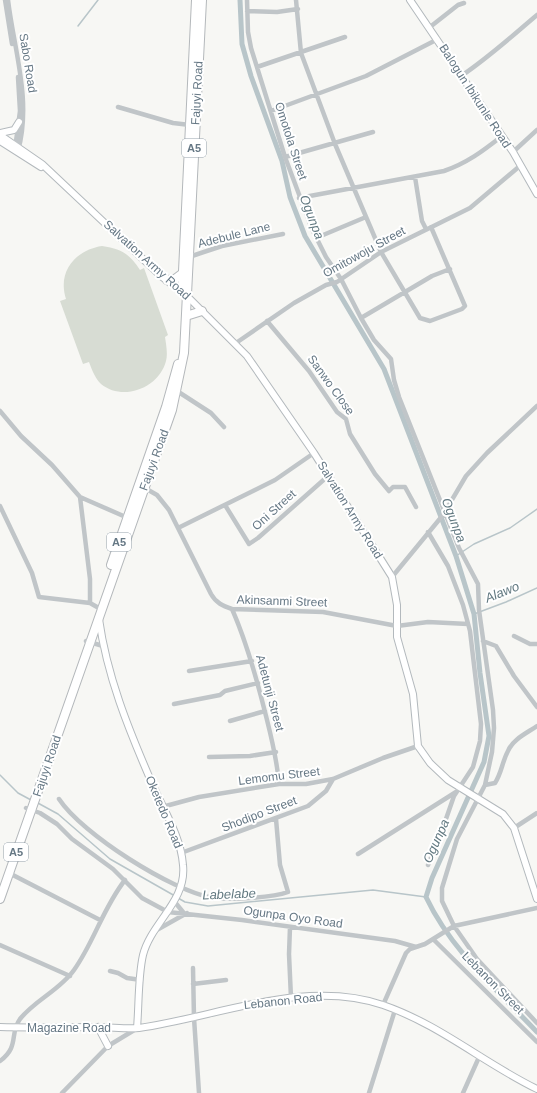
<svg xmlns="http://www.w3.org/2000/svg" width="537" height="1093" font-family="Arial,sans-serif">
<rect width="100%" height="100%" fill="#f7f7f4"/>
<path fill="#d7dcd3" d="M 102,246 C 121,249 129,253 140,270 L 144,268 L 168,335 L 165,337 C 166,344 168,354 166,361 C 159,388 123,402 101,384 C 95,378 92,370 89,362 L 83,364 L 60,301 L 66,299 C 57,271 76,250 102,246 Z"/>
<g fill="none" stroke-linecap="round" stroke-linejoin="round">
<path stroke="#b8c5c9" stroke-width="1.5" d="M 78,26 L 98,0
M 456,556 L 474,544 L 510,528 L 537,509
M 474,614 L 506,602 L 537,588
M 0,775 L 18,793 L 31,800
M 36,802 L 58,814 L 110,859 L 175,896
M 178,898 L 185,902 L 208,906 L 373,890 L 426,897"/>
<path stroke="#b8c5c9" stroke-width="5" d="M 240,0 L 242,44 L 251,76 L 282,161 L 290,197 L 305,236 L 384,369 L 456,556 L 474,614 L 480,673 L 489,736 L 484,762 L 432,878 L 426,897 C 451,950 497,990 537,1032"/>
<g stroke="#b3b9bd" stroke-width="8">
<path id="secondary" d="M 410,0 L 513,152 L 537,194
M 0,133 L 14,130 L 19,122
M 0,135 L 42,164 L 161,276 L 187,296 L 247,356 L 314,453 L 392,577 L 397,605 L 397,637 L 413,694 L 418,746 L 430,763 L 448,780 L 503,814 L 514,828 L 537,899
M 0,141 L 41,167
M 99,619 C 107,676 128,728 151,781 C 162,807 181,836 183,865 C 187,901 151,923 143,955 C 138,977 139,1005 137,1028
M 0,1027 C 32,1028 65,1027 97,1027 C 111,1027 126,1029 139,1028 C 217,1017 305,978 383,1005 C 439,1024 485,1064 537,1089
M 98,1027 L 108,1046"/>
</g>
<g stroke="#b4b8bb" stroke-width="10">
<path id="highway" d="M 167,280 L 175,279 L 183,273
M 182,292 L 196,0
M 186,316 L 202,311
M 111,565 L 166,407 L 178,364
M 0,899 L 172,410 L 184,353 L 202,0"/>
</g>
<path stroke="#c0c5c8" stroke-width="4.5" d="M 5,0 L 12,44
M 8,0 C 14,50 32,101 18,151
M 247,0 L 248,32 L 251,48 L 285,157 L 312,229 L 326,257 L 341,279 L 361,318 L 374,340 L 391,359 L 394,380 L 399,397 L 459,548 L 478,584 L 479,610 L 493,710 L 494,728 L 492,752 L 485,785 L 457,839 L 442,888 L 442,901 L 454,926 L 477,959 L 537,1023
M 296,0 L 301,53 L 335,144 L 381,252 L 420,318 L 430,321 L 462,309 L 465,306 L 431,227
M 247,11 L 277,12 L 298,9
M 430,27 L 458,5 L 464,3
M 257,67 L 345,37
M 461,76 C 488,58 512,36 537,15
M 118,107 L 173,123 L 190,125
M 271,111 L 366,76 L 438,39
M 15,149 L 20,111 L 18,77
M 513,152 L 537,130
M 285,157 L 373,132
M 415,177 L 422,221 L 426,229
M 299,198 L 444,171 C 467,163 483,151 502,136
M 316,238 L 366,217
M 189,257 L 222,246 L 283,234
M 361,318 L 432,276 L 450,269
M 267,321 L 309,371 L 337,412 L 346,419 L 350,434 L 375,474 L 389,491 L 393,487 L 405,487 L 416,507
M 236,343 L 294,303 L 326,285 L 337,282 L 381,252 L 470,208 L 521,165
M 177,391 L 211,413 L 224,427
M 0,411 L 21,436 L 52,465 L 80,497 L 128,518
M 143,487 L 157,495 L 169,510 L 211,594 C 216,603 223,606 232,609 L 323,612 L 397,626 L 428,622 L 468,624
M 80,497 L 90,579 L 90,603
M 225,505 L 249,544 L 258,538 L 328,476
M 0,506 L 32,573 L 39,597 L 90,603 L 97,607
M 178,528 L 275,480 L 314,453
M 392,577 L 443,515 L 466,476 L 487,453 L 537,406
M 232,609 C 247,643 256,676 265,712 C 271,736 277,758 279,784
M 514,636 L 530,644 L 537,644
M 86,641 L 103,646
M 483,641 L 496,646 L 514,676 L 537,707
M 189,671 L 252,661
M 174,704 L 220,695 L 225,691 L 258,683
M 230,721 L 265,711
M 209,757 L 250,756 L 276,752
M 485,785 L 495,783 C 502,772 502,762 508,751 C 513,739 527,733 537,726
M 59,799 C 82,834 172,891 213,898 C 230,900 272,898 288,892 L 280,865 L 276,819
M 162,807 L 199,797 L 279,784 L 306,784 L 333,779 L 383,758 L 418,746
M 26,808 L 40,813 L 57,824 L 72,839 L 113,869 L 142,898 L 168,912 L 242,920 L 395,941 L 416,947
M 514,828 L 537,813
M 181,853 L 308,806 L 326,791 L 333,779
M 358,854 L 456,792
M 428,865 L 439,839 L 454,796 L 473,767 L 480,741 L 481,724 L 470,631 L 463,605 L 448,566 L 428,532
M 9,873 L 100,920
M 174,901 L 183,912
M 290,927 L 289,954 L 291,998
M 155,931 L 187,913
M 433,939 L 537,1042
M 0,945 L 70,976
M 193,968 L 194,1018 L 199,1093
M 110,971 L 118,973 L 127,978 L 141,980
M 193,984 L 226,980
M 383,1005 L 406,953 L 410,949 L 425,944 L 454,926 L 537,908
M 0,1061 C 20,1046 9,1034 20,1019 C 35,1000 60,990 74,970 C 94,942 103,908 125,880
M 62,1093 L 108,1046 L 136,1029
M 369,1093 L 395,1010
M 463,1093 L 480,1055"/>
<use href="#secondary" stroke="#fff" stroke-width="6"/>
<use href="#highway" stroke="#fff" stroke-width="8"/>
</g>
<g text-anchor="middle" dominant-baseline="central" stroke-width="4" stroke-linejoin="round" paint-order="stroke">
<g fill="#fff" stroke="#94a0aa" stroke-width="1">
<rect x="182" y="139" width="24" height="18" rx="3"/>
<rect x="107" y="533" width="24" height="18" rx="3"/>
<rect x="4" y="843" width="24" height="18" rx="3"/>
</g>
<g font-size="11" font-weight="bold" fill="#667885">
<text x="194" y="148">A5</text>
<text x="119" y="542">A5</text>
<text x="16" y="852">A5</text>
</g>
<g font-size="12" fill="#667885" stroke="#fff">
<text transform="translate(28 63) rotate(81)">Sabo Road</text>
<text transform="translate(197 93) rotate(-87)">Fajuyi Road</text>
<text transform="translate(475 96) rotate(57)">Balogun Ibikunle Road</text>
<text transform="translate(291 141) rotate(72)">Omotola Street</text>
<text transform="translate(234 235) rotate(-14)">Adebule Lane</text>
<text transform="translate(364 252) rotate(-29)">Omitowoju Street</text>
<text transform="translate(147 260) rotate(42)">Salvation Army Road</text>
<text transform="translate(331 385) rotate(54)">Sanwo Close</text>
<text transform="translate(154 460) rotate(-70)">Fajuyi Road</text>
<text transform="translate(274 510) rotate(-42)">Oni Street</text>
<text transform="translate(350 510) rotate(58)">Salvation Army Road</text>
<text transform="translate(282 601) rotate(2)">Akinsanmi Street</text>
<text transform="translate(270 693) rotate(75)">Adetunji Street</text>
<text transform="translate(47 766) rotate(-71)">Fajuyi Road</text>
<text transform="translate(279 776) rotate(-7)">Lemomu Street</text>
<text transform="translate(164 812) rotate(67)">Oketedo Road</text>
<text transform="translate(259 814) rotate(-21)">Shodipo Street</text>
<text transform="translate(293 917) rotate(8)">Ogunpa Oyo Road</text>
<text transform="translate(493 983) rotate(45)">Lebanon Street</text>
<text transform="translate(283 1001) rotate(-6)">Lebanon Road</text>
<text x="69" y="1028">Magazine Road</text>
</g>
<g font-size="13" font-style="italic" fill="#627981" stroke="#fff">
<text transform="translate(312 217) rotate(69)">Ogunpa</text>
<text transform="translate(454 520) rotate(69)">Ogunpa</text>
<text transform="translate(502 592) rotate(-22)">Alawo</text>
<text transform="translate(436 841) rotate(-66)">Ogunpa</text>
<text transform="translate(229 894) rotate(-2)">Labelabe</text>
</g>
</g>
</svg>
